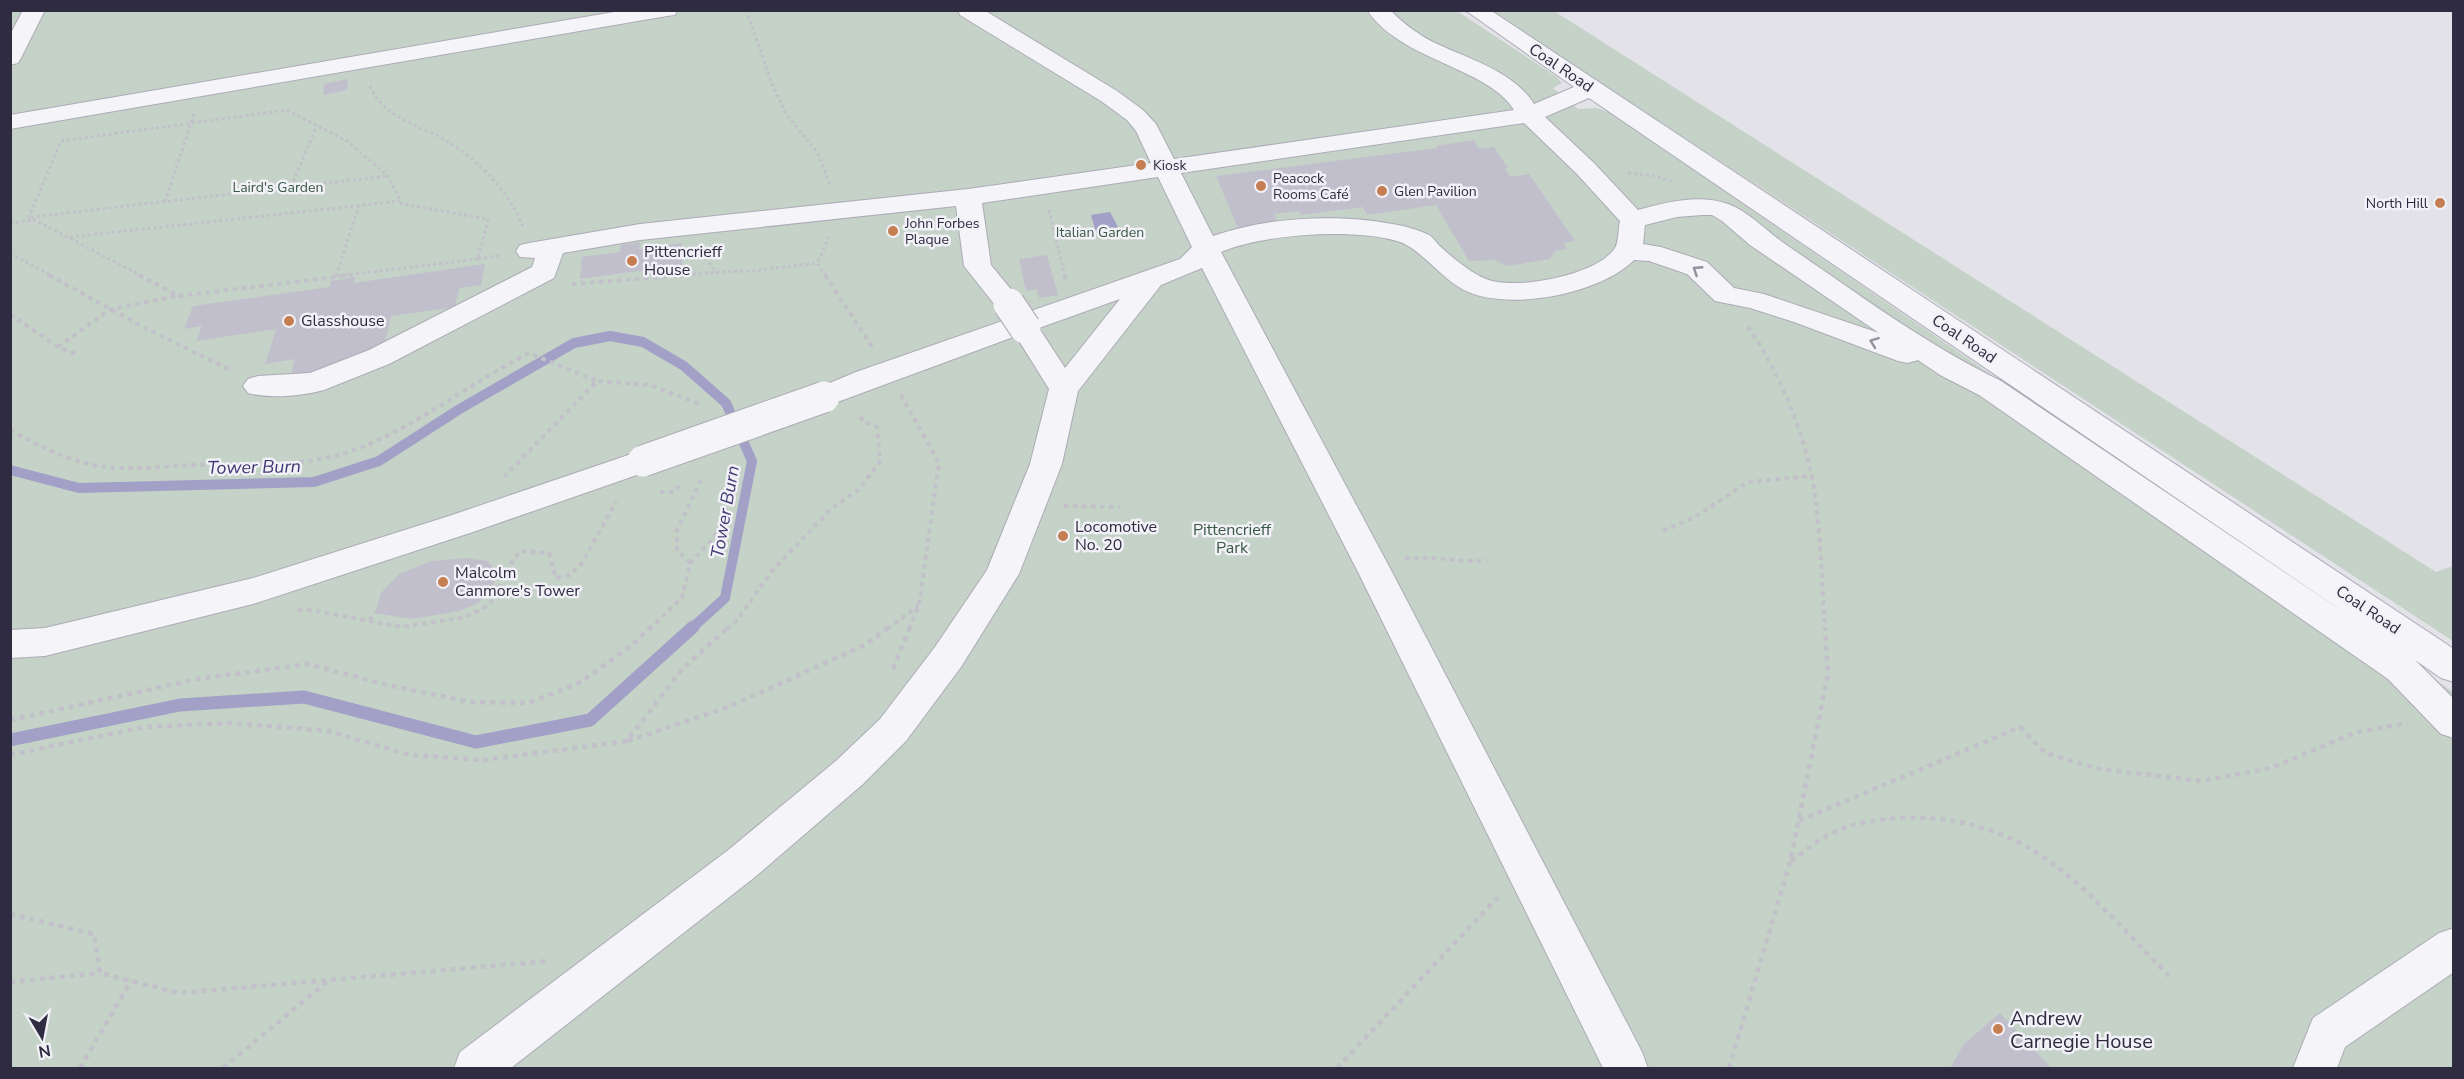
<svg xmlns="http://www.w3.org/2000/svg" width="2464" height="1079" font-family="'Nunito Sans',sans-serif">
<rect width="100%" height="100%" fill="#e3e2e9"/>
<path fill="#c4d2c8" d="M 10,11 L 1457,11 L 1557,77 L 1562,83 L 1553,88 L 1578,109 L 1596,108 L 1609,112 L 2453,692 L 2453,1068 L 11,1068 Z
M 1491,11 L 1554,11 L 2436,572 L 2453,566 L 2453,641 Z"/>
<path fill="#a2a0c6" d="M 1110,212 L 1119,229 L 1118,232 L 1100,235 L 1096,233 L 1091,215 Z"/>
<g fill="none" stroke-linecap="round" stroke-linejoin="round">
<path stroke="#a2a0c6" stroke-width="10" d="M 10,470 L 79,488 L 314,482 L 379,461 L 458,410 L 574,343 L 610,336 L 643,342 L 684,366 L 726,403 L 752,461 L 725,598 L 691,629"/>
<path stroke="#a2a0c6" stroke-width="13" d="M 10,740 L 180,705 L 304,697 L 476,742 L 590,720 L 693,627"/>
</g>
<path fill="#c1bfcc" d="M 348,79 L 347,90 L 323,95 L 324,84 Z
M 1474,140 L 1479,149 L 1494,147 L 1508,168 L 1505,168 L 1510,177 L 1529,174 L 1575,241 L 1563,243 L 1567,249 L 1555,251 L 1550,259 L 1507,266 L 1495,260 L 1469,261 L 1436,205 L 1367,215 L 1363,207 L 1301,215 L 1299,211 L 1274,214 L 1278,223 L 1240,233 L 1216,176 L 1438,148 L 1436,146 Z
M 640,242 L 639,249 L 682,243 L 682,265 L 580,279 L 582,257 L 620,252 L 621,245 Z
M 1047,255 L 1058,295 L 1039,298 L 1037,289 L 1026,291 L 1019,259 Z
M 485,264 L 481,285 L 459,288 L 455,307 L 391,316 L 383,350 L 356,354 L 354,362 L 323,367 L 322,373 L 290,378 L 295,359 L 265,364 L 276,329 L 196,341 L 202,326 L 184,329 L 193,306 L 330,287 L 331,281 L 355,277 L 354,283 Z
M 466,558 L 487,561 L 494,567 L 496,575 L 492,589 L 479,602 L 460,611 L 412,619 L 375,613 L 381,593 L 399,574 L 432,561 Z
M 2000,1013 L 2051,1068 L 1950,1068 L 1964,1044 Z"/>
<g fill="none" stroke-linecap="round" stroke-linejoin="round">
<g stroke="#adabb6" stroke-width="2">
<path id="minor" d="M 23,10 L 45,10 L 21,58 L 18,63 L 10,65 L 10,35 Z
M 626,10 L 677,10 L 675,15 L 667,16 L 10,129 L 10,115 Z
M 958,10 L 984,10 L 1117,91 L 1143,110 L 1156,124 L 1174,159 L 1514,110 C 1488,67 1401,61 1367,10 L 1390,10 C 1403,23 1416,33 1431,41 C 1465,58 1513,70 1534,104 L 1574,87 L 1465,10 L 1490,10 L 2454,649 L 2454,682 L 2441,678 L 2415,660 L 2454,699 L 2454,738 L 2441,734 L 2388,679 L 1979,395 L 1940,375 L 1918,360 L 1908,363 L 1898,361 L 1794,322 L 1750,308 L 1715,301 L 1687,274 L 1649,261 L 1634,260 C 1601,294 1505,313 1462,289 C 1439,276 1419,247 1397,241 C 1353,228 1263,234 1221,252 L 1392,572 L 1642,1052 L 1648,1068 L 1603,1068 L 1358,572 L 1202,268 L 1161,285 L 1078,391 L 1062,464 L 1019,574 L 961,667 L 906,741 L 863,784 L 755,877 L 511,1068 L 454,1068 L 460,1052 L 727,851 L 837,760 L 880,719 L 935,647 L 987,570 L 1030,464 L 1049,389 L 1016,336 L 824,407 L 813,404 L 809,397 L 813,390 L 856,372 L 1180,259 L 1192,247 L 1158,177 L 982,203 L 991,265 L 1023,304 L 1019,310 L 1009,313 L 999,310 L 964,266 L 956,206 L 640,240 L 563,253 L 554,278 L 389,364 L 324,390 C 302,396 270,399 248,393 L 243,386 L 248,379 L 258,376 L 310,373 L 369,350 L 532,267 L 535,258 L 520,257 L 516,251 L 520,245 L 529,243 L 640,224 L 968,189 L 1151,163 L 1136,131 L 1127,120 L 1101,101 L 960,15 ZM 1589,98 L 2354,619 L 2001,381 C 1925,344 1857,293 1788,246 C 1768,233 1750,212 1728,204 C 1699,194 1667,202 1638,210 L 1594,163 L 1545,117 ZM 1524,123 L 1576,173 L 1620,221 C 1618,229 1619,241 1615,248 C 1598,275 1515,291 1486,279 C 1471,273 1454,259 1442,248 C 1437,244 1434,238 1429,235 C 1421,231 1411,228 1403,226 C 1343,213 1271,216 1213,236 L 1181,173 ZM 1702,215 L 1712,215 L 1722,221 L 1750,245 L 1879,333 L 1764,294 L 1734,288 L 1707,262 L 1661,247 L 1643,244 L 1645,225 L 1677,217 ZM 1120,299 L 1065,368 L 1039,328 Z
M 643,450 L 654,453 L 659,461 L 654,469 L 473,532 L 253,604 L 45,656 L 10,658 L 10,630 L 45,628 L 253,578 L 449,516 Z
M 2454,928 L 2454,972 L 2345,1047 L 2337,1068 L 2293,1068 L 2313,1018 L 2439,933 Z"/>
</g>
<path stroke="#c2c0c8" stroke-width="3" stroke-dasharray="3 3" stroke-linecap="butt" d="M 746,10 L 772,84 L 787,115 L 817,152 L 831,187
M 370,86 C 383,118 420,125 447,141 C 479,161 510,192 523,227
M 1628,173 L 1656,176 L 1673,182
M 291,187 L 317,125
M 165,202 L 194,114
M 1049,210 L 1065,276
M 31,217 L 387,176
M 10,223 L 33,220
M 70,237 L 400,201
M 707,251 L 707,259 L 716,272 L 752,271 L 817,263
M 10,253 L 52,276
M 478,259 L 501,255
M 142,276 L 29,217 L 61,141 L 286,110 L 347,141 L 388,176 L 402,204 L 488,219 L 478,259
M 336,276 L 359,205
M 338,276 L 478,259
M 675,276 L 716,272
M 826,276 L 817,263 L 829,237"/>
<path stroke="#c2c0c8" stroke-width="4" stroke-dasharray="4.5 4.5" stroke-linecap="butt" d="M 49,275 L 143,327 L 232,371
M 139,275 L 179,296 L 351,275
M 825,275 L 873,348
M 1064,275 L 1066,282
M 572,284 L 689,275
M 10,314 L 58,347 L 76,354
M 1748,327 C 1780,371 1808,442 1815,496 C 1821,540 1822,585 1825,629
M 58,347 L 111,309 L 178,296
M 901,395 L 939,463 L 919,605 L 909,629
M 10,430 C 37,445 68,461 99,466 C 130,471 163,466 195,465 C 250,463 309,469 362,447 C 421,423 472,382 529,353 L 597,381
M 504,477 L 597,381 L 650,385 L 700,404
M 660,492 L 675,492 L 679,485
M 1064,506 L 1120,507
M 1663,531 L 1695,517 L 1748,482 L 1811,476
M 1405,559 C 1433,554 1459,564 1487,560
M 690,563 L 677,551 L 677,530 L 700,482 L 697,476
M 298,610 L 311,610 L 402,627 L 465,617 L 488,606 L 499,590 L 504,573 L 520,551 L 549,553 L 556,578 L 570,575 L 582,563 L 616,502
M 369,620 L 375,613 L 441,589
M 649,629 L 682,598 L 690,563 L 714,538 L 731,497 L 735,473 L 732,465
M 727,629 L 737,620 L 772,571 L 831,509 L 858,490 L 880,462 L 877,427 L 863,421 L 859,413
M 887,629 L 918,606"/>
<path stroke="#c2c0c8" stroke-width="4.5" stroke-dasharray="5 5" stroke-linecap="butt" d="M 893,669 L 910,627
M 10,720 L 198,679 L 308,664 L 387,685 L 470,702 L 528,703 L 579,683 L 631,646 L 651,627
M 628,741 L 728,707 L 865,645 L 889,627
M 10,755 L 144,727 L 232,723 L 328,731 L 410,755 L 483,760 L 627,741 L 682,669 L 729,627
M 1799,821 L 2020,727 L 2045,753 L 2099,769 L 2202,781 L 2271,768 L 2354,733 L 2407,723
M 1791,861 C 1805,852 1817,840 1832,833 C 1859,820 1893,817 1922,818 C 2040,822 2094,901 2171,978
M 10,914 L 94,934 L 100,973 L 179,993 L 549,961
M 10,982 L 100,973
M 80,1068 L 131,981
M 223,1068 L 328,981
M 1337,1068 L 1499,896
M 1729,1068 L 1790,862 L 1828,674 L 1825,627"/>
<use href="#minor" fill="#f5f4f8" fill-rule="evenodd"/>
<g stroke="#adabb6" stroke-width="33" stroke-linecap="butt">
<path id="minor-bridge" d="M 1009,304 L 1025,328
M 643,461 L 824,397"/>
</g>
<use href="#minor-bridge" stroke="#f5f4f8" stroke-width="31"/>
</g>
<defs><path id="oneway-chevron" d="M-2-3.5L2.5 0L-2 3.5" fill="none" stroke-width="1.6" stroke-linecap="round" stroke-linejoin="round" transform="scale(1.5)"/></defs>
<g stroke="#92909c">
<use href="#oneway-chevron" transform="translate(1697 270) rotate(-147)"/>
<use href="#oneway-chevron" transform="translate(1874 342) rotate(-160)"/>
</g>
<g fill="#c47e51" stroke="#f2f1f7" stroke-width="2">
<circle cx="1141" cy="165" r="6"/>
<circle cx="1261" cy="186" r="6"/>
<circle cx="1382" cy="191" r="6"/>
<circle cx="2440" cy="203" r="6"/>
<circle cx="893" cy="231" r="6"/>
<circle cx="632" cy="261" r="6"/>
<circle cx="289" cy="321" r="6"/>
<circle cx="1063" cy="536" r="6"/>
<circle cx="443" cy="582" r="6"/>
<circle cx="1998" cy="1029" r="6"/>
</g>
<g text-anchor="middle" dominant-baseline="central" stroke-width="5" stroke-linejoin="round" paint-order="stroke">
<g font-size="14" fill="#2f2b40" stroke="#f2f1f7" text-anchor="start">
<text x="1153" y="165">Kiosk</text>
<text x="1273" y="178">Peacock<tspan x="1273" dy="16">Rooms Café</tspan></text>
<text x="1394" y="191">Glen Pavilion</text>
<text x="2428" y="203" text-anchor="end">North Hill</text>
<text x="905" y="223">John Forbes<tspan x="905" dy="16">Plaque</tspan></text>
</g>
<g font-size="14" fill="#3a5a45" stroke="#f2f1f7">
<text x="278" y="187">Laird's Garden</text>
<text x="1100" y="232">Italian Garden</text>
</g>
<g font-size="16" fill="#2f2b40" stroke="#f2f1f7">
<text transform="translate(1561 68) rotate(34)">Coal Road</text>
<text transform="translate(1964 339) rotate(34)">Coal Road</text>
<text transform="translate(2368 610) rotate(34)">Coal Road</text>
</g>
<g font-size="16" fill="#2f2b40" stroke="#f2f1f7" text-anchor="start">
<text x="644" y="252">Pittencrieff<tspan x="644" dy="18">House</tspan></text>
<text x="301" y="321">Glasshouse</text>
<text x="1075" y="527">Locomotive<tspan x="1075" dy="18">No. 20</tspan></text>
<text x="455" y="573">Malcolm<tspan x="455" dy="18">Canmore's Tower</tspan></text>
</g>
<g font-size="16" fill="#3a5a45" stroke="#f2f1f7">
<text x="1232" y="530">Pittencrieff<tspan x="1232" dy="18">Park</tspan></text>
</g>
<g font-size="18" font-style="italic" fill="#3e3970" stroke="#f2f1f7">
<text transform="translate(254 467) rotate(-1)">Tower Burn</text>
<text transform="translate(725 512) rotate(-80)">Tower Burn</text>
</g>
<g font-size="20" fill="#2f2b40" stroke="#f2f1f7" text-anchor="start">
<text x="2010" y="1018">Andrew<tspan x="2010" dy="23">Carnegie House</tspan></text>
</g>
</g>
<rect width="2464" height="1079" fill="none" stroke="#2f2b40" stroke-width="24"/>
<g transform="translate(42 1037) rotate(170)" stroke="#f2f1f7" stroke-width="4.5" paint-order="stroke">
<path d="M0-4.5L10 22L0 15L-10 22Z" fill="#2f2b40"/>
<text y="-9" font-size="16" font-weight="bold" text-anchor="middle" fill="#2f2b40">N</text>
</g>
</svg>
